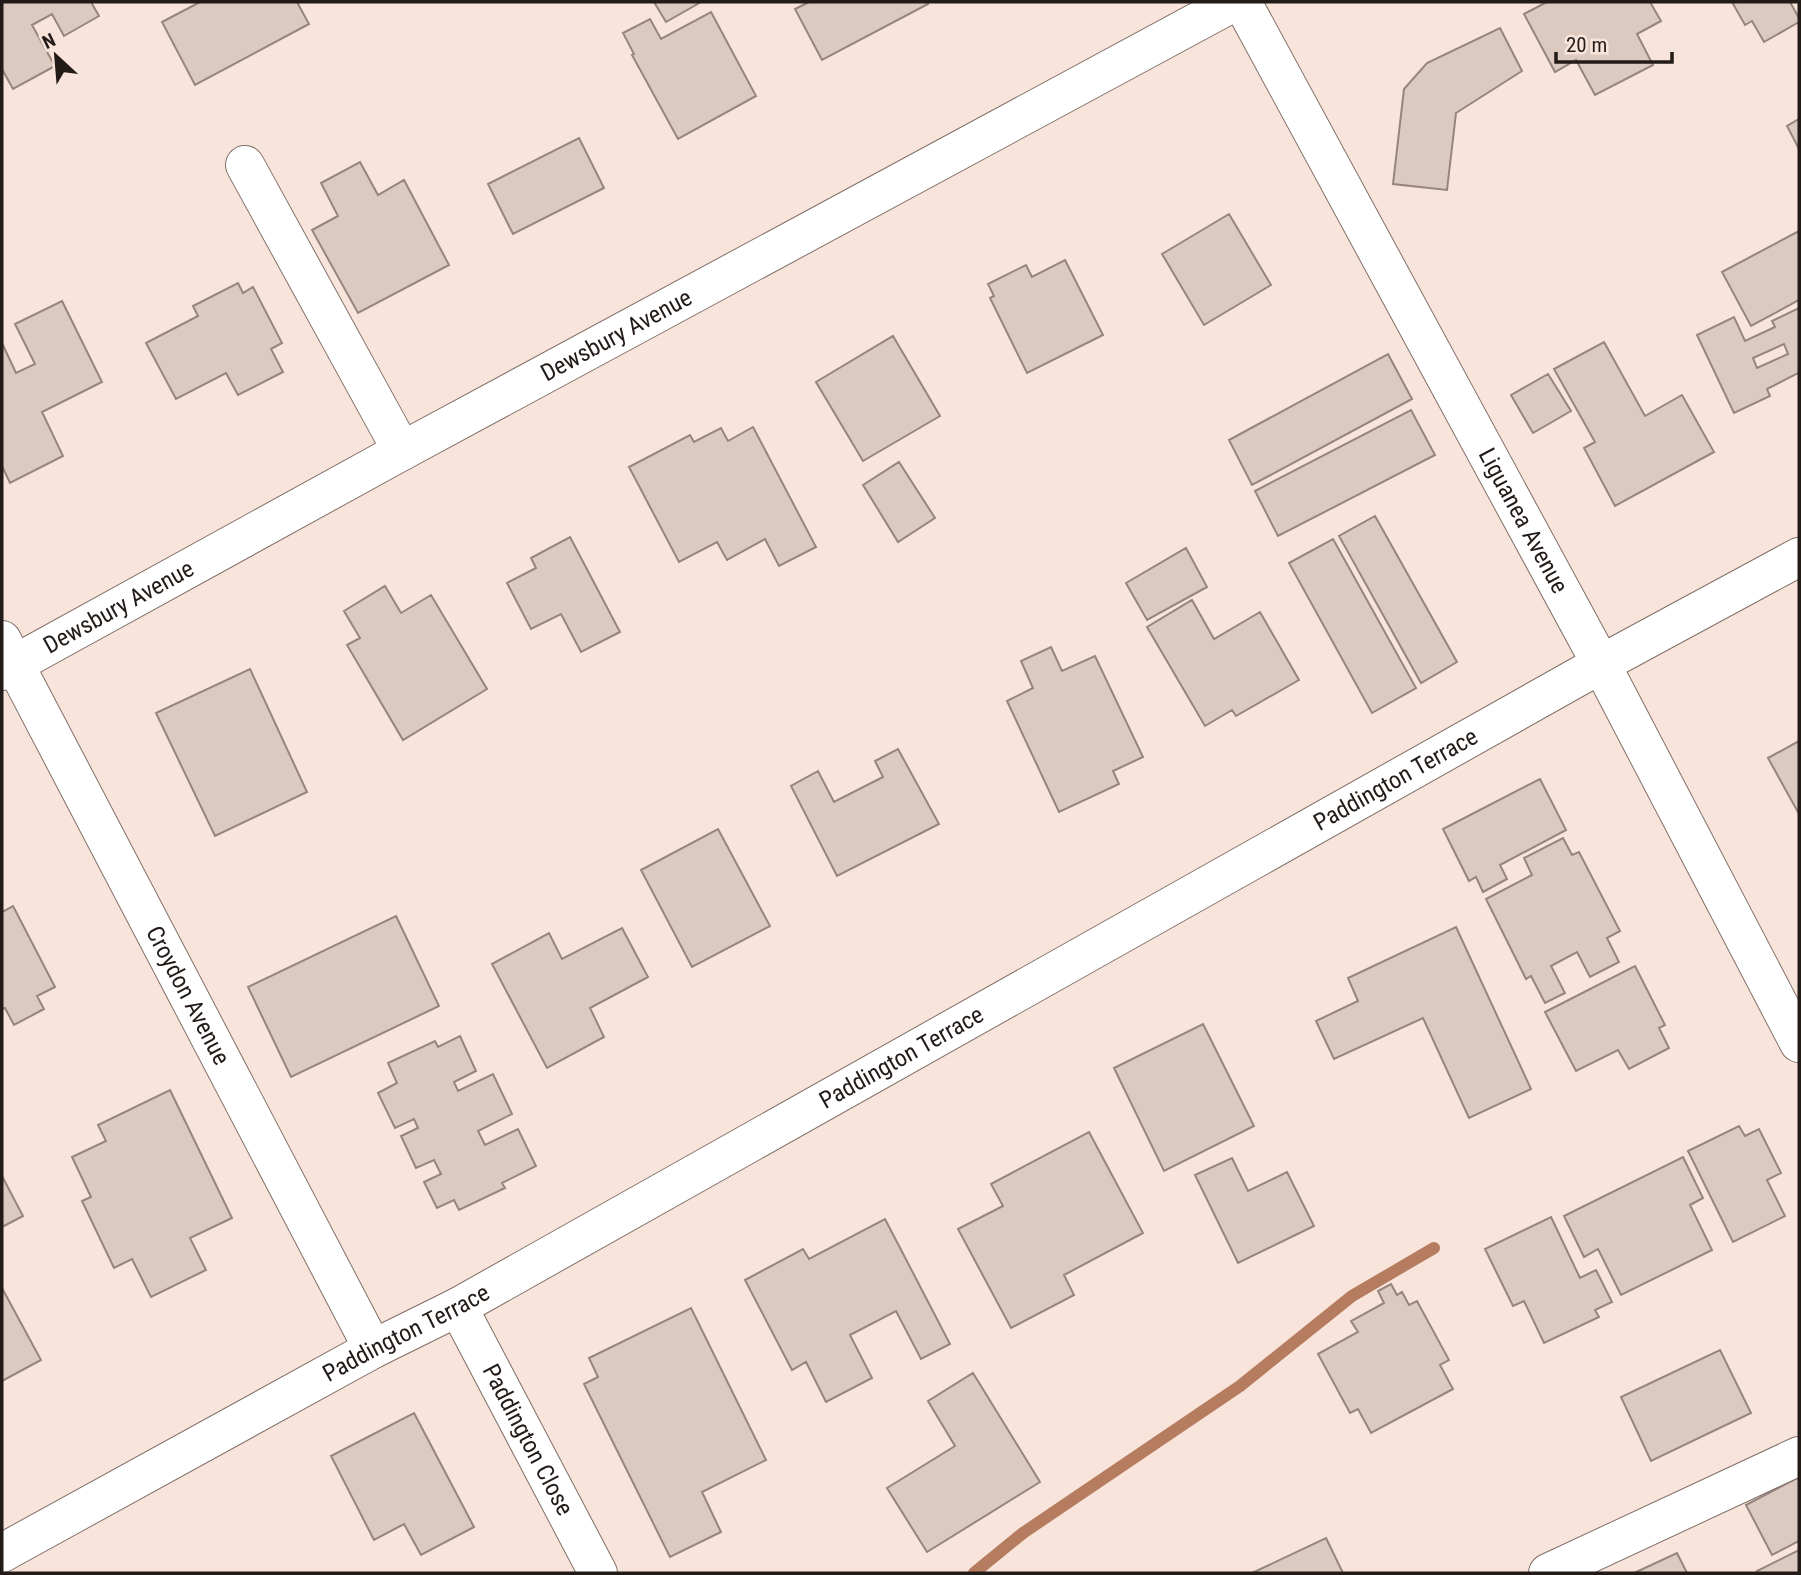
<svg xmlns="http://www.w3.org/2000/svg" width="1801" height="1575" font-family="'Roboto Condensed',sans-serif">
<rect width="100%" height="100%" fill="#f8e4db"/>
<g fill="none" stroke-linecap="round" stroke-linejoin="round">
<path stroke="#b57c5f" stroke-width="12" d="M 974,1573 L 1023,1533 L 1240,1386 L 1352,1296 L 1434,1248"/>
</g>
<path fill="#dcc9c0" stroke="#96857c" stroke-width="2" fill-rule="evenodd" d="M 2,2 L 91,2 L 99,16 L 64,36 L 52,14 L 32,25 L 55,66 L 13,89 L 2,69 Z
M 200,2 L 297,2 L 309,24 L 195,85 L 162,22 Z
M 654,2 L 701,2 L 666,22 Z
M 809,2 L 927,2 L 928,4 L 822,60 L 795,9 Z
M 1547,2 L 1650,2 L 1661,21 L 1637,34 L 1653,65 L 1595,95 L 1576,60 L 1555,72 L 1524,14 Z
M 1732,2 L 1790,2 L 1799,18 L 1799,22 L 1764,42 L 1752,21 L 1745,25 Z
M 711,12 L 756,96 L 678,139 L 632,55 L 634,54 L 623,33 L 650,19 L 661,39 Z
M 1500,28 L 1522,71 L 1456,113 L 1447,190 L 1393,184 L 1404,89 L 1427,63 Z
M 1799,119 L 1799,149 L 1787,126 Z
M 579,138 L 604,188 L 513,234 L 488,184 Z
M 360,162 L 378,195 L 404,180 L 449,265 L 358,313 L 312,230 L 338,216 L 321,183 Z
M 1229,214 L 1271,285 L 1204,325 L 1162,254 Z
M 1799,231 L 1799,300 L 1751,326 L 1722,272 Z
M 1065,260 L 1103,335 L 1027,373 L 990,298 L 994,296 L 988,284 L 1026,265 L 1032,277 Z
M 238,283 L 243,293 L 253,287 L 282,343 L 271,349 L 283,372 L 238,395 L 226,373 L 176,399 L 146,343 L 198,316 L 193,306 Z
M 62,301 L 102,382 L 42,412 L 63,456 L 10,483 L 2,466 L 2,343 L 16,373 L 35,364 L 15,324 Z
M 1799,308 L 1799,375 L 1798,373 L 1767,389 L 1770,396 L 1734,413 L 1697,335 L 1734,317 L 1745,341 L 1775,327 L 1772,321 ZM 1784,344 L 1788,354 L 1757,368 L 1753,358 Z
M 893,336 L 940,416 L 863,461 L 816,382 Z
M 1604,342 L 1645,416 L 1682,395 L 1714,452 L 1615,506 L 1584,448 L 1595,442 L 1554,369 Z
M 1388,354 L 1412,399 L 1252,485 L 1229,440 Z
M 1548,374 L 1571,411 L 1533,433 L 1511,395 Z
M 1411,410 L 1435,455 L 1278,536 L 1255,491 Z
M 753,427 L 816,547 L 779,566 L 765,539 L 727,560 L 717,542 L 679,562 L 629,467 L 690,435 L 694,442 L 721,428 L 728,441 Z
M 899,462 L 935,518 L 898,542 L 863,485 Z
M 1375,516 L 1457,662 L 1421,683 L 1339,536 Z
M 570,537 L 620,632 L 581,652 L 561,614 L 531,629 L 507,583 L 536,568 L 531,558 Z
M 1333,539 L 1416,688 L 1372,713 L 1289,563 Z
M 1186,548 L 1207,587 L 1147,620 L 1126,583 Z
M 385,586 L 401,613 L 431,595 L 487,689 L 403,740 L 347,645 L 360,638 L 344,611 Z
M 1192,600 L 1214,639 L 1260,612 L 1299,680 L 1236,716 L 1232,710 L 1205,726 L 1147,627 Z
M 1051,647 L 1062,671 L 1095,656 L 1143,757 L 1113,771 L 1119,784 L 1059,812 L 1007,701 L 1033,688 L 1021,661 Z
M 250,669 L 307,792 L 215,836 L 156,713 Z
M 1799,741 L 1799,814 L 1768,758 Z
M 898,749 L 939,824 L 837,876 L 791,786 L 818,771 L 834,802 L 883,777 L 875,761 Z
M 1540,779 L 1566,830 L 1500,865 L 1507,879 L 1483,892 L 1476,877 L 1469,881 L 1443,829 Z
M 718,829 L 770,926 L 692,967 L 641,870 Z
M 1563,838 L 1572,855 L 1579,852 L 1620,931 L 1607,938 L 1619,962 L 1590,977 L 1577,952 L 1551,966 L 1565,993 L 1545,1003 L 1531,976 L 1526,979 L 1486,899 L 1532,875 L 1524,858 Z
M 13,906 L 55,987 L 37,996 L 44,1009 L 14,1025 L 5,1008 L 2,1009 L 2,912 Z
M 396,916 L 439,1006 L 291,1077 L 248,987 Z
M 1456,927 L 1531,1089 L 1469,1118 L 1423,1018 L 1334,1059 L 1316,1021 L 1358,1001 L 1348,978 Z
M 622,928 L 648,977 L 590,1008 L 604,1037 L 547,1068 L 492,964 L 549,933 L 562,959 Z
M 1635,966 L 1665,1025 L 1659,1028 L 1669,1048 L 1629,1069 L 1618,1050 L 1576,1071 L 1545,1012 Z
M 1203,1024 L 1254,1126 L 1164,1171 L 1114,1068 Z
M 460,1036 L 476,1071 L 454,1082 L 458,1091 L 493,1074 L 512,1114 L 478,1131 L 485,1145 L 518,1129 L 536,1166 L 502,1183 L 505,1188 L 459,1210 L 454,1200 L 437,1208 L 424,1182 L 441,1174 L 434,1160 L 416,1168 L 401,1136 L 418,1128 L 414,1119 L 395,1128 L 378,1093 L 397,1083 L 388,1063 L 435,1041 L 438,1047 Z
M 170,1090 L 232,1218 L 190,1238 L 206,1270 L 151,1297 L 132,1259 L 114,1268 L 82,1201 L 91,1197 L 72,1157 L 106,1141 L 98,1125 Z
M 1739,1126 L 1745,1136 L 1759,1129 L 1781,1173 L 1767,1180 L 1785,1216 L 1733,1242 L 1688,1151 Z
M 1089,1132 L 1143,1233 L 1064,1275 L 1074,1295 L 1011,1328 L 958,1229 L 1003,1206 L 991,1184 Z
M 1683,1157 L 1703,1198 L 1690,1205 L 1712,1250 L 1621,1295 L 1598,1249 L 1584,1257 L 1564,1216 Z
M 1232,1158 L 1248,1191 L 1287,1172 L 1314,1226 L 1238,1263 L 1195,1175 Z
M 2,1176 L 23,1216 L 2,1227 Z
M 1551,1217 L 1580,1278 L 1596,1270 L 1612,1302 L 1595,1310 L 1599,1317 L 1544,1343 L 1524,1301 L 1513,1306 L 1485,1249 Z
M 885,1219 L 950,1344 L 921,1359 L 896,1311 L 850,1335 L 872,1378 L 826,1402 L 806,1362 L 792,1370 L 745,1280 L 803,1249 L 809,1259 Z
M 1391,1284 L 1397,1295 L 1402,1292 L 1409,1305 L 1417,1301 L 1449,1360 L 1440,1365 L 1453,1389 L 1371,1433 L 1358,1409 L 1350,1413 L 1318,1354 L 1358,1332 L 1351,1321 L 1384,1303 L 1378,1291 Z
M 2,1288 L 41,1360 L 2,1381 Z
M 691,1308 L 766,1460 L 702,1492 L 721,1532 L 670,1557 L 584,1384 L 598,1377 L 589,1358 Z
M 1720,1350 L 1751,1413 L 1651,1461 L 1621,1397 Z
M 973,1373 L 1040,1482 L 927,1552 L 887,1488 L 955,1446 L 928,1401 Z
M 414,1413 L 474,1527 L 421,1555 L 404,1524 L 374,1540 L 331,1456 Z
M 1799,1477 L 1799,1541 L 1772,1555 L 1746,1505 Z
M 1326,1538 L 1343,1573 L 1252,1573 Z
M 1799,1550 L 1799,1573 L 1758,1573 L 1757,1571 Z
M 1677,1553 L 1687,1573 L 1634,1573 Z"/>
<g fill="none" stroke-linecap="round" stroke-linejoin="round">
<g stroke="#817068" stroke-width="40">
<g id="street">
<path d="M 245,165 L 402,451"/>
<path id="s1" d="M 2,640 L 373,1349"/>
<path id="s2" d="M 2,671 L 402,451 L 1234,2"/>
<path id="s3" d="M 458,1307 L 598,1573"/>
<path id="s4" d="M 2,1553 L 373,1349 L 458,1307 L 1601,664 L 1799,557"/>
<path d="M 1548,1573 L 1799,1456"/>
</g>
</g>
<g stroke="#817068" stroke-width="40">
<g id="secondary">
<path id="s5" d="M 1242,2 L 1601,664 L 1799,1043"/>
</g>
</g>
<use href="#street" stroke="#fff" stroke-width="38"/>
<use href="#secondary" stroke="#fff" stroke-width="38"/>
</g>
<g text-anchor="middle" dominant-baseline="central" stroke-width="7" stroke-linejoin="round" paint-order="stroke">
<g font-size="24" fill="#221b18" stroke="#f8e4db">
<text stroke="none"><textPath href="#s2" startOffset="700">Dewsbury Avenue</textPath></text>
<text stroke="none"><textPath href="#s5" startOffset="590">Liguanea Avenue</textPath></text>
<text stroke="none"><textPath href="#s2" startOffset="133">Dewsbury Avenue</textPath></text>
<text stroke="none"><textPath href="#s4" startOffset="1594">Paddington Terrace</textPath></text>
<text stroke="none"><textPath href="#s1" startOffset="401">Croydon Avenue</textPath></text>
<text stroke="none"><textPath href="#s4" startOffset="1027">Paddington Terrace</textPath></text>
<text stroke="none"><textPath href="#s4" startOffset="460">Paddington Terrace</textPath></text>
<text stroke="none"><textPath href="#s3" startOffset="150">Paddington Close</textPath></text>
</g>
</g>
<rect width="1801" height="1575" fill="none" stroke="#221b18" stroke-width="7"/>
<g transform="translate(56 56) rotate(334)" stroke="#f8e4db" stroke-width="5" paint-order="stroke">
<path d="M0-5L12 26L0 18L-12 26Z" fill="#221b18"/>
<text y="-10" font-size="19" font-weight="bold" text-anchor="middle" fill="#221b18">N</text>
</g>
<path d="M1556 52v10h116v-10" fill="none" stroke="#221b18" stroke-width="3.5"/>
<text x="1566" y="52" font-size="21" fill="#221b18" stroke="#f8e4db" stroke-width="5" paint-order="stroke">20 m</text>
</svg>
